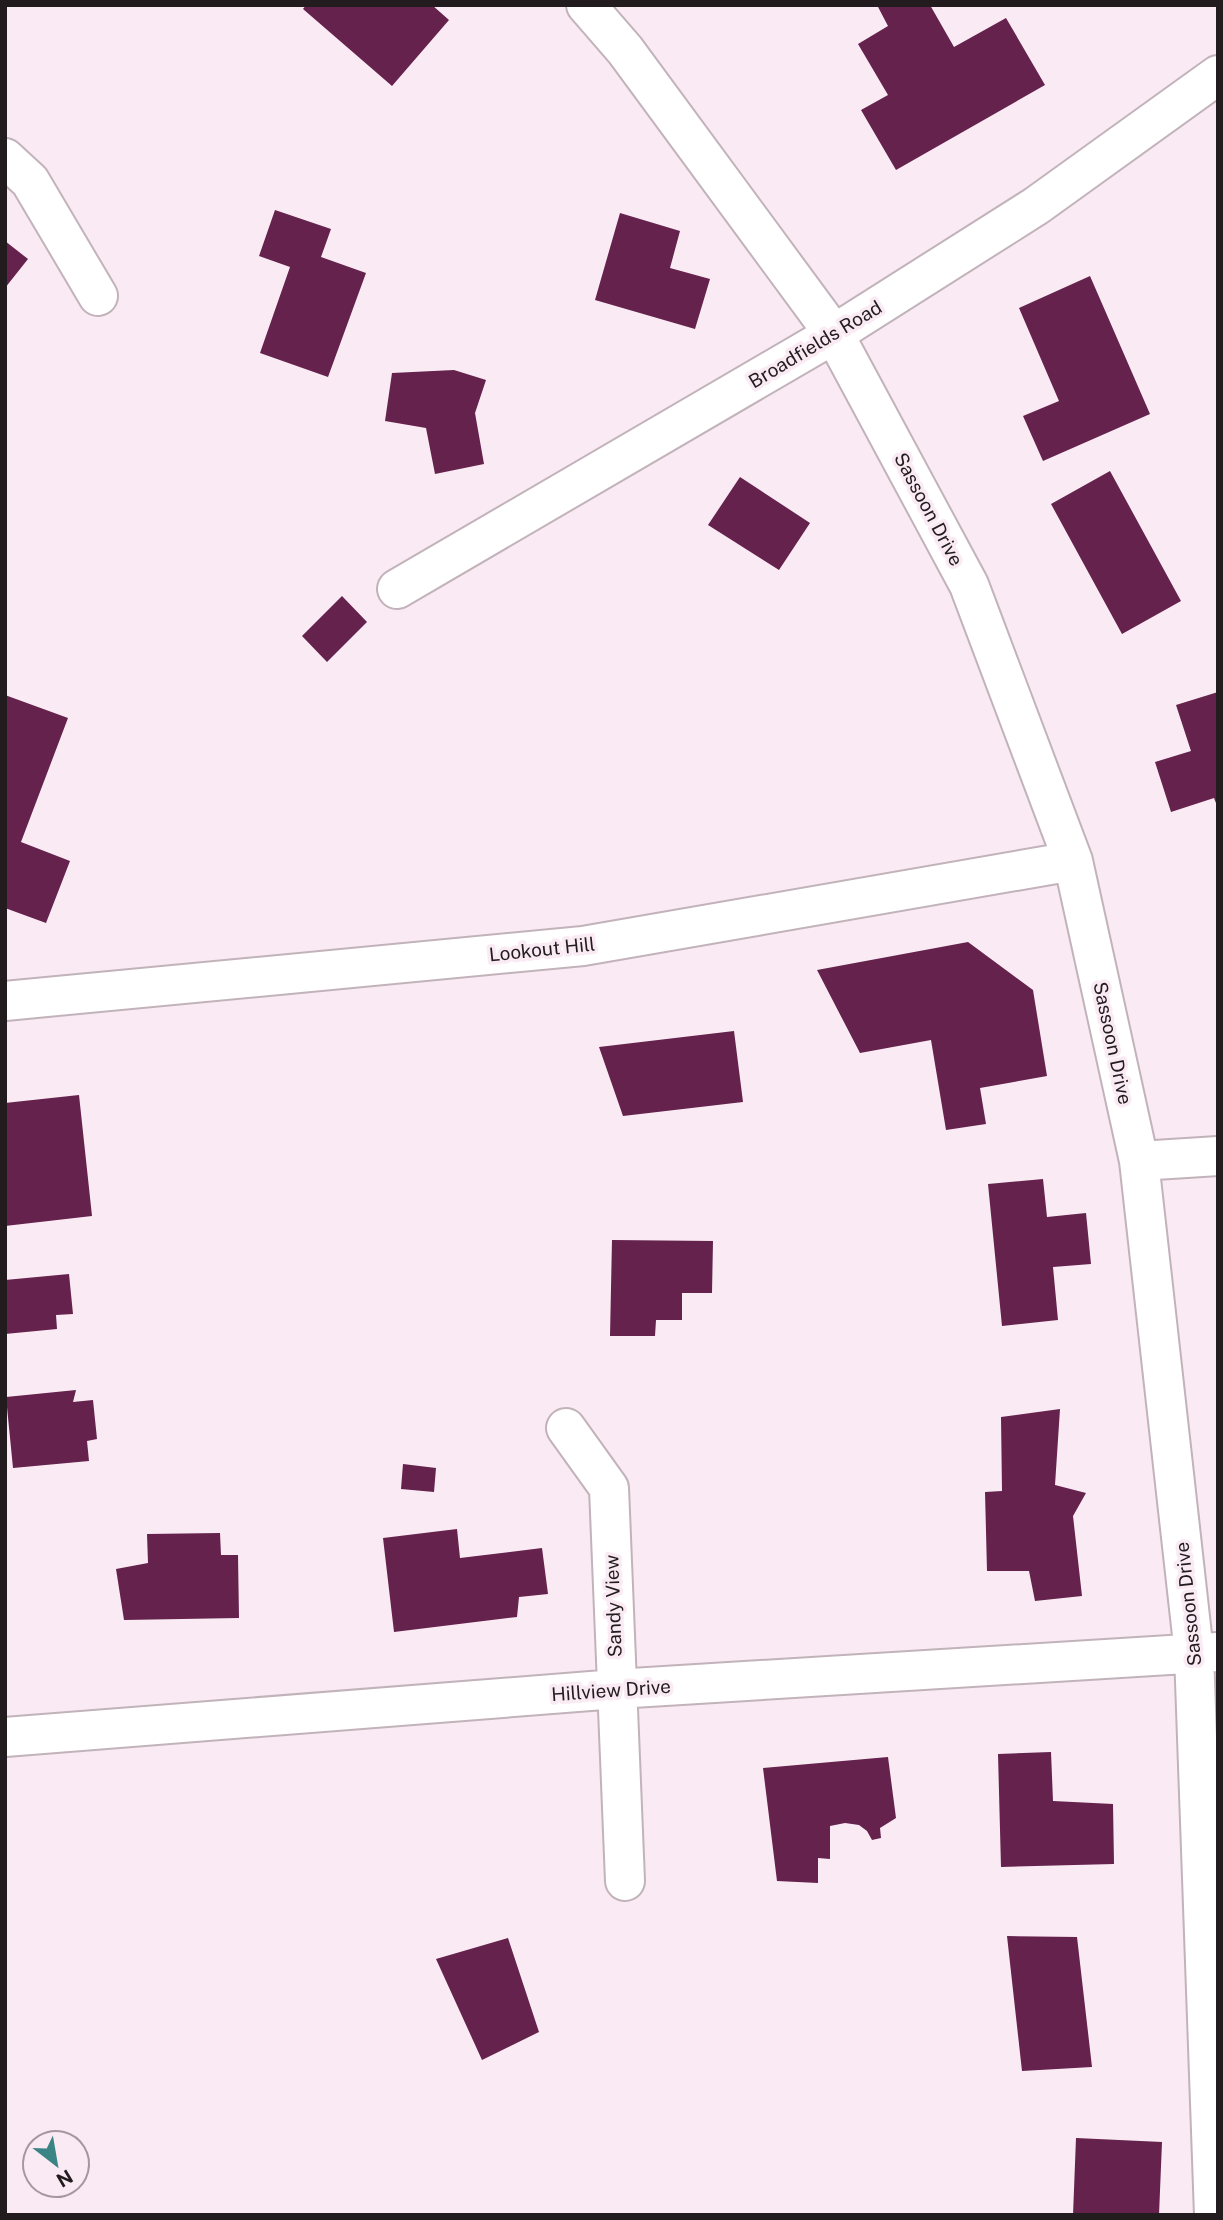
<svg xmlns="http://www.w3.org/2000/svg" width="1223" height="2220" font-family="'Public Sans',sans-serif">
<rect width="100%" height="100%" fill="#faeaf3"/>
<path fill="#64224c" d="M 306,5 L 432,5 L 449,20 L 392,86 L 303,9 Z
M 877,5 L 930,5 L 954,47 L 1006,18 L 1045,85 L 896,170 L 861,110 L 888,95 L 858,44 L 888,26 Z
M 275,210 L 331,229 L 321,257 L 366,273 L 328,377 L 260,353 L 290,267 L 259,256 Z
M 620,213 L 680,231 L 670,268 L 710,279 L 695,329 L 595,300 Z
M 5,241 L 28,259 L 5,288 Z
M 1090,276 L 1150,414 L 1043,461 L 1023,416 L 1059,401 L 1019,308 Z
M 454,370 L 486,380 L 475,413 L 484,464 L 435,474 L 426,428 L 385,421 L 392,373 Z
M 1110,471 L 1181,601 L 1122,634 L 1051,504 Z
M 740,477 L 810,523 L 779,570 L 708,525 Z
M 342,596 L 367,622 L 327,662 L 302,636 Z
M 1218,692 L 1218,808 L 1214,798 L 1171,812 L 1155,762 L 1191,751 L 1176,705 Z
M 5,695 L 68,718 L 21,842 L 70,861 L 46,923 L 5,908 Z
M 968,942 L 1033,990 L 1047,1076 L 980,1088 L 986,1124 L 946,1130 L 931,1040 L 860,1053 L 817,970 Z
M 734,1031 L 743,1102 L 623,1116 L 599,1047 Z
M 79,1095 L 92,1216 L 5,1226 L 5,1103 Z
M 1043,1179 L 1047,1217 L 1086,1213 L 1091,1264 L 1053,1267 L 1058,1320 L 1002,1326 L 988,1184 Z
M 612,1240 L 713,1241 L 712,1293 L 682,1293 L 682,1320 L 656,1320 L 655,1336 L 610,1336 Z
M 69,1274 L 73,1314 L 56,1315 L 57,1329 L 5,1334 L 5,1280 Z
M 76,1390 L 73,1402 L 93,1400 L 97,1439 L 87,1441 L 89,1461 L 13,1468 L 6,1397 Z
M 1060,1409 L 1055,1485 L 1086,1493 L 1073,1516 L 1082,1596 L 1035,1601 L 1029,1571 L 987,1571 L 985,1492 L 1002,1491 L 1001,1417 Z
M 403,1464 L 436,1468 L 434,1492 L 401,1489 Z
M 457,1529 L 460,1558 L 542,1548 L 548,1594 L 519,1597 L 517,1617 L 394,1632 L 383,1538 Z
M 220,1533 L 221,1555 L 238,1555 L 239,1618 L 124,1620 L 116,1569 L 148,1563 L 147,1534 Z
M 1051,1752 L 1053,1801 L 1113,1804 L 1114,1864 L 1001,1867 L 998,1754 Z
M 888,1757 L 896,1818 L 880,1828 L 881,1838 L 872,1840 L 867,1831 L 859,1825 L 845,1823 L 830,1826 L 830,1859 L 818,1858 L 818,1883 L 777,1881 L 763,1768 Z
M 1007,1936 L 1077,1937 L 1092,2067 L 1022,2071 Z
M 508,1938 L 539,2032 L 482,2060 L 436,1959 Z
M 1076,2138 L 1162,2142 L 1159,2215 L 1073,2215 Z"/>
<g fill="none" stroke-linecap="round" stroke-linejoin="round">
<g stroke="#c2b3ba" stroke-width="42">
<path id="minor" d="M 586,5 L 625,50 L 834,334 L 969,585 L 1073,861 L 1139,1161 L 1194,1653 L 1214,2215
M 5,158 L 30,181 L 98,296
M 397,589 L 834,334 L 1036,206 L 1218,75
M 5,1001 L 583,946 L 1073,861
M 1139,1161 L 1218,1156
M 566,1428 L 609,1488 L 625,1881
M 5,1737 L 616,1689 L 1218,1652"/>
</g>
<use href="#minor" stroke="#fff" stroke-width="38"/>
</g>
<g text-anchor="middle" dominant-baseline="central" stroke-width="7" stroke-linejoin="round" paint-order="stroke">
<g font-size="19" fill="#221c1f" stroke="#faeaf3">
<text transform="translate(815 344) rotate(-31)">Broadfields Road</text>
<text transform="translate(929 509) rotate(62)">Sassoon Drive</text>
<text transform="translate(542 949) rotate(-6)">Lookout Hill</text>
<text transform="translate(1113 1043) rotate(78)">Sassoon Drive</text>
<text transform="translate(1188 1604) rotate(-96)">Sassoon Drive</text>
<text transform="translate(613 1606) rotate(-92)">Sandy View</text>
<text transform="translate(611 1690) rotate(-4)">Hillview Drive</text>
</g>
</g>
<rect width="1223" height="2220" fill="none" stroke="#221c1f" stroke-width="14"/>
<g transform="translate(56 2164) rotate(149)"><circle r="33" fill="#faeaf3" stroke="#a4989e" stroke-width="2"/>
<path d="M0-5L12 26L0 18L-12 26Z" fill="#3b8485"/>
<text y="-10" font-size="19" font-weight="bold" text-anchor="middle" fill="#221c1f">N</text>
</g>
</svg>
